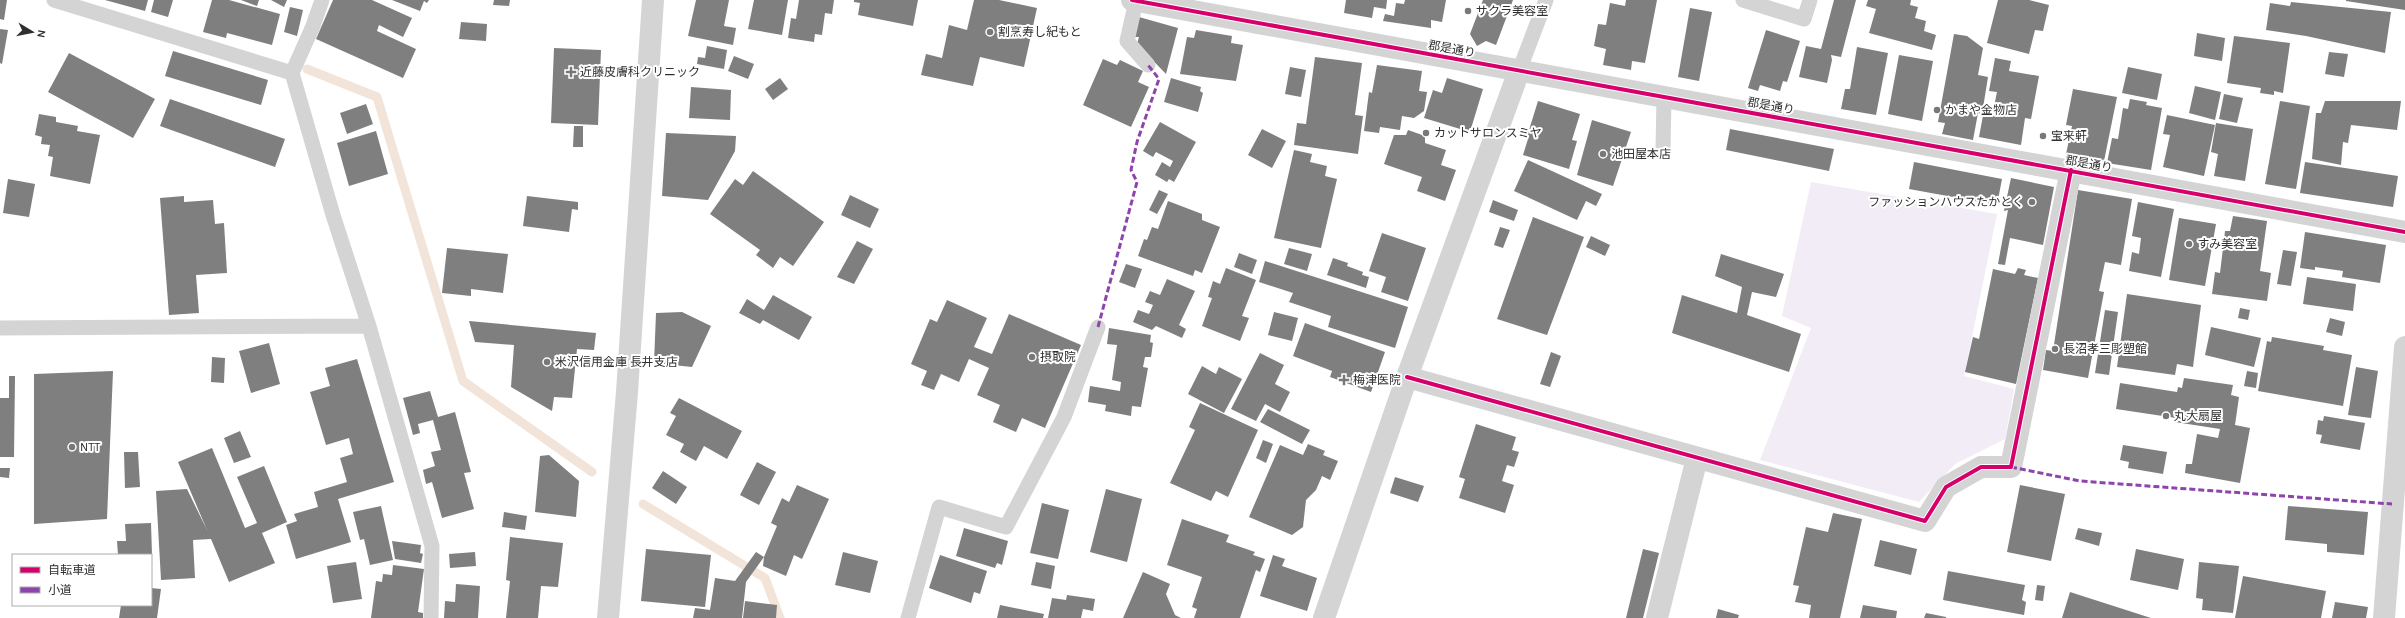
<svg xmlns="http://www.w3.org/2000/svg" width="2405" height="618" font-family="Karla,'Noto Sans JP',sans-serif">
<rect width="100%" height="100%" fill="#fff"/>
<path fill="#f1ecf5" d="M 1811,182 L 1997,214 L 1964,376 L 2014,389 L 2005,439 L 1955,464 L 1919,502 L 1760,460 L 1811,328 L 1782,316 Z"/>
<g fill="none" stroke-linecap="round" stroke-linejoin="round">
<path stroke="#f2e4d8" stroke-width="9" d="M 307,69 L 377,97 L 463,381 L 592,472
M 643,504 L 765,578 L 780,618"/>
</g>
<path fill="#7f7f7f" d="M 0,0 L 7,0 L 4,20 L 0,19 Z
M 105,0 L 148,0 L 145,11 Z
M 154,0 L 173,0 L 168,17 L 151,12 Z
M 212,0 L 229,0 L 280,14 L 272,45 L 227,33 L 226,38 L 203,32 Z
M 241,0 L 259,0 L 257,6 Z
M 271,0 L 287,0 L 284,7 Z
M 333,0 L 372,0 L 412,18 L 403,37 L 379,25 L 377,31 L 416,49 L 403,78 L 316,39 Z
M 392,0 L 429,0 L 427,3 L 424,1 L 420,11 Z
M 494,0 L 510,0 L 509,6 L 493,5 Z
M 696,0 L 729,0 L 724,26 L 736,28 L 733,45 L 688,36 Z
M 754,0 L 788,0 L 782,35 L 748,29 Z
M 799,0 L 834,0 L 832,14 L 825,13 L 822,35 L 815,34 L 814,42 L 788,38 L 791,18 L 796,19 Z
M 854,0 L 918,0 L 913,26 L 858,15 L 860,3 L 854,2 Z
M 974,0 L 999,0 L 1037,8 L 1024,67 L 980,57 L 973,86 L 921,75 L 926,54 L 942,58 L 949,25 L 967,30 Z
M 1346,0 L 1387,0 L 1386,9 L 1374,7 L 1372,18 L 1344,13 Z
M 1405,0 L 1446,0 L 1442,22 L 1431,20 L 1431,28 L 1383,21 L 1385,14 L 1394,16 L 1396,3 L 1404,4 Z
M 1483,0 L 1513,0 L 1496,45 L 1486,41 L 1477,46 L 1470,34 Z
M 1626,0 L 1657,0 L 1645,63 L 1632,61 L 1631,70 L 1603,65 L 1606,49 L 1594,46 L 1598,24 L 1606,25 L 1610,3 L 1625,6 Z
M 1834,0 L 1856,0 L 1841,57 L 1831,55 L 1832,60 L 1827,83 L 1799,77 L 1806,46 L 1821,49 Z
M 1868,0 L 1911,0 L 1910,5 L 1918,7 L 1915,18 L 1926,21 L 1924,31 L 1936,35 L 1932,50 L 1869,33 L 1876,9 L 1866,6 Z
M 1998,0 L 2029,0 L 2049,5 L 2043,31 L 2035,30 L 2029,54 L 1987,43 Z
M 2346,0 L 2405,0 L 2405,10 L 2346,1 Z
M 2291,2 L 2391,12 L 2385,53 L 2306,36 L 2266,30 L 2270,3 L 2290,6 Z
M 290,7 L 303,10 L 297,36 L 284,32 Z
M 1690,8 L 1712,12 L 1699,81 L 1678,77 Z
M 1139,17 L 1178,28 L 1166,74 L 1137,44 L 1139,37 L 1133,37 Z
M 461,22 L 487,24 L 486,41 L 459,39 Z
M 0,29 L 8,30 L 2,64 L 0,63 Z
M 1196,30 L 1232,36 L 1231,43 L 1243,45 L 1236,81 L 1180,74 L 1187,37 L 1194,38 Z
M 1766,30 L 1800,41 L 1787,82 L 1783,81 L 1780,91 L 1760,85 L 1758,91 L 1748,88 Z
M 2197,33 L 2225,38 L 2222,61 L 2194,56 Z
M 1954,34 L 1967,36 L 1983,48 L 1978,75 L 1988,77 L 1982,114 L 1978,113 L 1973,140 L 1942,134 L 1945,123 L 1938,122 Z
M 2234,36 L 2290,43 L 2283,93 L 2274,91 L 2274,95 L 2260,93 L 2261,88 L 2227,83 Z
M 707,46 L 727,50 L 724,69 L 697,64 L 698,57 L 705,58 Z
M 1857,47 L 1888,53 L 1876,115 L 1841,109 L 1845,89 L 1850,89 Z
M 554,48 L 601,50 L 598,125 L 551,123 Z
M 173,51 L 268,80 L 261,105 L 165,76 Z
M 2329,52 L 2348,54 L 2344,77 L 2325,74 Z
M 69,53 L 155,99 L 133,138 L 48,92 Z
M 1899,55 L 1933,61 L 1922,121 L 1888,114 Z
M 734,56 L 754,64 L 748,79 L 728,71 Z
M 1315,57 L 1362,63 L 1355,115 L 1363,116 L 1358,154 L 1294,145 L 1297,123 L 1306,124 Z
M 1995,58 L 2011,61 L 2009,71 L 2039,76 L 2031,119 L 2025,118 L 2021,145 L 1979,137 L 1984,110 L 1993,111 L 1997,92 L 1989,91 Z
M 1103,59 L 1117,65 L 1120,60 L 1143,71 L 1138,82 L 1149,87 L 1131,127 L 1083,105 Z
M 1377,65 L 1422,71 L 1419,91 L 1427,92 L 1424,111 L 1414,118 L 1402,116 L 1400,130 L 1380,127 L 1379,133 L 1364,131 L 1369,92 L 1372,93 Z
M 1290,67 L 1306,70 L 1301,97 L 1285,94 Z
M 2128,67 L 2162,74 L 2157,100 L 2122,93 Z
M 780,78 L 788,89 L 773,100 L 765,89 Z
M 1171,78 L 1201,87 L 1200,91 L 1203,93 L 1198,112 L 1164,102 Z
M 1447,78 L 1483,89 L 1470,132 L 1424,118 L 1433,90 L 1442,93 Z
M 2195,86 L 2221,92 L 2215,120 L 2189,113 Z
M 691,87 L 731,90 L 730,120 L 689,118 Z
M 2073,89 L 2117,97 L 2104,161 L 2066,154 L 2072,126 L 2066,125 Z
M 2224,94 L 2243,98 L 2237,123 L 2219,119 Z
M 170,99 L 285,139 L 275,167 L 160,126 Z
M 2130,99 L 2147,102 L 2146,105 L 2162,108 L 2151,170 L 2107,163 L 2112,138 L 2118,139 L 2123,108 L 2128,109 Z
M 1538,101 L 1580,114 L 1572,140 L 1577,141 L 1569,169 L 1523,155 L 1528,139 L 1519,137 L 1522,128 L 1529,130 Z
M 2280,101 L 2310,106 L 2296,189 L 2265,184 Z
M 2325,101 L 2401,101 L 2397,130 L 2351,125 L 2348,143 L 2343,142 L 2341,165 L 2312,159 L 2316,113 L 2321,113 Z
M 366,104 L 373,124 L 347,134 L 340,113 Z
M 39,114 L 56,117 L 56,122 L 78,126 L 77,131 L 100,135 L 90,184 L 50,176 L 53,157 L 48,156 L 50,145 L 41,144 L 42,137 L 35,135 Z
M 2167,115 L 2215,125 L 2204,176 L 2163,167 L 2170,135 L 2163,134 Z
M 1592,120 L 1631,132 L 1613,186 L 1577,175 Z
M 1160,122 L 1196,142 L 1174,182 L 1169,179 L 1167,182 L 1155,175 L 1162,162 L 1170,167 L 1173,161 L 1156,152 L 1153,157 L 1143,151 Z
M 2216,123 L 2253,129 L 2245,181 L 2214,176 L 2218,154 L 2211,152 Z
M 574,126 L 583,126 L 583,147 L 573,147 Z
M 1262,129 L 1286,141 L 1272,168 L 1248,155 Z
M 1730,129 L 1834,149 L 1829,171 L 1726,150 Z
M 1408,130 L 1425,136 L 1425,143 L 1446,150 L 1441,165 L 1456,170 L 1445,201 L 1417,191 L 1422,177 L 1384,164 L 1394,135 L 1406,135 Z
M 376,131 L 388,174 L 349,186 L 337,143 Z
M 666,133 L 736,136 L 735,151 L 708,200 L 662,196 Z
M 1294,150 L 1312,154 L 1310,162 L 1327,166 L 1325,176 L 1337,179 L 1321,248 L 1274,238 Z
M 1528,160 L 1602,194 L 1596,206 L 1586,201 L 1577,220 L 1514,191 Z
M 1914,162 L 2002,179 L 1997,205 L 1909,189 Z
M 2305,162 L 2398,176 L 2393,207 L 2300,193 Z
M 753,171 L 824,222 L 793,266 L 780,257 L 773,268 L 756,255 L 760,250 L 710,214 L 735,179 L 743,185 Z
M 2011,178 L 2054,187 L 2043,245 L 2010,238 L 2005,265 L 1998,264 L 2008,210 L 2004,211 Z
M 8,179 L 35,184 L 29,217 L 3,213 Z
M 1159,190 L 1168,194 L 1157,214 L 1149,210 Z
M 2078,190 L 2132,199 L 2121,265 L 2105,262 L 2099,291 L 2104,292 L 2088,378 L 2043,370 L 2046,350 L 2053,351 Z
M 850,195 L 879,209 L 870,228 L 841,215 Z
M 184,196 L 184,202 L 213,200 L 215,224 L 224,223 L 227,273 L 196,275 L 199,313 L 169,315 L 160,198 Z
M 527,196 L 578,202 L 578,210 L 572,209 L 569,232 L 523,226 Z
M 1493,200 L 1518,210 L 1514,221 L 1489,212 Z
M 1168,201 L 1202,214 L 1202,220 L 1220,227 L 1202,273 L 1195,270 L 1193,276 L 1138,256 L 1144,239 L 1147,240 L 1152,227 L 1158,229 Z
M 2138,202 L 2174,209 L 2161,277 L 2129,271 L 2132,252 L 2139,254 L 2141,238 L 2132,236 Z
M 2233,216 L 2267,221 L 2260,271 L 2271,273 L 2267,301 L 2212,294 L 2215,272 L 2220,273 L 2225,231 L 2230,231 Z
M 1533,217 L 1584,237 L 1547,335 L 1497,319 Z
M 2179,218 L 2216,224 L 2205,286 L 2169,280 Z
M 1500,227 L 1510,230 L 1503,248 L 1494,245 Z
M 2305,232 L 2386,245 L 2380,283 L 2342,277 L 2343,271 L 2315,267 L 2315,270 L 2300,268 Z
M 1382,233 L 1426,248 L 1408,301 L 1381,292 L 1386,277 L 1369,271 Z
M 1591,236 L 1610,245 L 1605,256 L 1586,247 Z
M 857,241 L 873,249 L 854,284 L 837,277 Z
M 447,248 L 508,254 L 503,293 L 471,289 L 471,296 L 442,293 Z
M 1289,248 L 1312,254 L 1307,271 L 1284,264 Z
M 2283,250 L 2297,252 L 2291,286 L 2277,284 Z
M 1239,253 L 1257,260 L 1252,274 L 1234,267 Z
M 1721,254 L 1784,274 L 1776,297 L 1752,292 L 1747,315 L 1801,334 L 1789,372 L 1672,333 L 1682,295 L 1737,313 L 1742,287 L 1715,276 Z
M 1333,258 L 1348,263 L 1347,266 L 1363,272 L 1362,275 L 1369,277 L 1366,288 L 1327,275 Z
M 1265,261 L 1408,307 L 1395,348 L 1328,327 L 1331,316 L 1289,302 L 1293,293 L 1259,282 Z
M 1126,264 L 1142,269 L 1135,288 L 1119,282 Z
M 1226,268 L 1256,280 L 1242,316 L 1249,318 L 1240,341 L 1202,326 L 1212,298 L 1208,297 L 1213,281 L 1220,284 Z
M 2018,268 L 2026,270 L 2024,275 L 2038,278 L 2016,384 L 1965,372 L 1973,337 L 1979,339 L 1993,269 L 2015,274 Z
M 2307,277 L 2356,284 L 2353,311 L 2303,304 Z
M 1167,279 L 1195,291 L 1179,325 L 1186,329 L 1182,338 L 1156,326 L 1152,330 L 1133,322 L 1138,310 L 1149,314 L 1153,305 L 1145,302 L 1150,291 L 1160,295 Z
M 2127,294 L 2201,305 L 2193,367 L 2177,364 L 2175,375 L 2117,367 Z
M 773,295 L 812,317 L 799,340 L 763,320 L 760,324 L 739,313 L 747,299 L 764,310 Z
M 947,300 L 987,318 L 974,347 L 992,354 L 1009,314 L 1081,345 L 1045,428 L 1022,418 L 1016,432 L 993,422 L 1000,405 L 977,395 L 989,368 L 969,359 L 959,382 L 941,374 L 934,390 L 921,385 L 927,371 L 911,364 L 930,319 L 937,322 Z
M 2240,308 L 2250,310 L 2248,320 L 2238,318 Z
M 2105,310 L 2118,312 L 2109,375 L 2095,373 Z
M 682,312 L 711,326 L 692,367 L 654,363 L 656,313 Z
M 1274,312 L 1298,318 L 1292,341 L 1268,335 Z
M 2330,318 L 2345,322 L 2342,336 L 2326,332 Z
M 469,321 L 596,333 L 594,350 L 577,349 L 572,398 L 554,397 L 552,411 L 511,387 L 514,345 L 475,342 Z
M 1305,323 L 1385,352 L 1371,392 L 1330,377 L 1332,371 L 1293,356 Z
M 2211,327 L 2261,338 L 2254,367 L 2205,355 Z
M 1109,328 L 1151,335 L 1150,342 L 1153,343 L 1151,357 L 1145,357 L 1143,367 L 1148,368 L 1141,407 L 1132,406 L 1131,416 L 1105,411 L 1106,405 L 1088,402 L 1090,386 L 1120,391 L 1121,382 L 1112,380 L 1117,345 L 1107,344 Z
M 2272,337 L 2324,346 L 2323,350 L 2352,355 L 2343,406 L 2258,391 L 2267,341 L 2271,342 Z
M 269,343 L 280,384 L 251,393 L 239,351 Z
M 1551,352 L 1561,356 L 1550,387 L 1540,384 Z
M 1260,353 L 1284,365 L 1275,384 L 1290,392 L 1280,412 L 1265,404 L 1256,421 L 1231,409 Z
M 212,357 L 225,358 L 224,383 L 211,382 Z
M 357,359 L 394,482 L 338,499 L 351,542 L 296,559 L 286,525 L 297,521 L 294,514 L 318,507 L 314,492 L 347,482 L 340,458 L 353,454 L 349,438 L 326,445 L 310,392 L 330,386 L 325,368 Z
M 1202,366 L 1216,374 L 1219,367 L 1242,379 L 1224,413 L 1188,394 Z
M 2356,367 L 2378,371 L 2371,418 L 2348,415 Z
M 113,371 L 107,519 L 34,524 L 34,374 Z
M 2247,371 L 2258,373 L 2256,388 L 2244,386 Z
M 9,376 L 15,376 L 14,457 L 0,457 L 0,398 L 9,398 Z
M 2184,378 L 2233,385 L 2231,395 L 2239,397 L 2235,425 L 2250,428 L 2240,483 L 2185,473 L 2186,464 L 2192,464 L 2197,434 L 2218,438 L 2220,429 L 2175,422 L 2176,418 L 2116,409 L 2120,383 L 2177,392 L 2178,387 L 2182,388 Z
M 430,391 L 438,417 L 455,412 L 471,472 L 464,473 L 474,509 L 442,518 L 432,482 L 426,484 L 423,470 L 435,466 L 431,452 L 441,450 L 433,420 L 418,424 L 420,433 L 413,435 L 403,398 Z
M 679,398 L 742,431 L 727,459 L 704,446 L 696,461 L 680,452 L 684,444 L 666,435 L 676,416 L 670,413 Z
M 1200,403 L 1258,430 L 1228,497 L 1216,491 L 1211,501 L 1170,483 L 1195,430 L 1189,427 Z
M 1268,409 L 1310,430 L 1302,444 L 1260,422 Z
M 2324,416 L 2365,423 L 2360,450 L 2320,443 L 2322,435 L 2316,434 L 2318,420 L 2323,421 Z
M 1476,424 L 1516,437 L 1512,450 L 1519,452 L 1514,467 L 1507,465 L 1502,481 L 1514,485 L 1505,513 L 1459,498 L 1465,479 L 1459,477 Z
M 240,431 L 251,457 L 234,463 L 224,438 Z
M 1263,440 L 1273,444 L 1266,463 L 1256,458 Z
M 1308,444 L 1325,451 L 1323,455 L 1338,461 L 1330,480 L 1322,476 L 1316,490 L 1306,500 L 1303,527 L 1292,535 L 1249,517 L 1280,445 L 1303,455 Z
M 2123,445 L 2167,452 L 2163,474 L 2128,468 L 2129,462 L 2120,460 Z
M 212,448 L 245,528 L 257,523 L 237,477 L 264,466 L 287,522 L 262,533 L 275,563 L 229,582 L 211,539 L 193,540 L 195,578 L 161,580 L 156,491 L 187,489 L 207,530 L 178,462 Z
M 124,452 L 138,452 L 140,487 L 125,488 Z
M 549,455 L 579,481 L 576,517 L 535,512 L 540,456 Z
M 757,462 L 776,472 L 759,505 L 740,495 Z
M 0,468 L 10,468 L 9,478 L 0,477 Z
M 663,471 L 687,487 L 676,504 L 652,488 Z
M 1395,477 L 1424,486 L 1418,502 L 1390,493 Z
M 797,485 L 829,499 L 802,559 L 794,555 L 786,576 L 763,566 L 764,557 L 777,526 L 771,523 L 782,498 L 789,502 Z
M 2020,485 L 2065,494 L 2051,561 L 2007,552 Z
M 1106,489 L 1142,499 L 1127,562 L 1090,552 Z
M 1042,503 L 1069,510 L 1058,559 L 1030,553 Z
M 381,506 L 393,560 L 370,565 L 364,539 L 360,540 L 353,512 Z
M 2288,506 L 2368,512 L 2364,555 L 2327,552 L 2327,544 L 2285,540 Z
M 504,512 L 527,516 L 525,530 L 502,527 Z
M 1833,513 L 1862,519 L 1840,618 L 1809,618 L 1811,605 L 1795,602 L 1799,586 L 1793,585 L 1806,527 L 1828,532 Z
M 1182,519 L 1229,535 L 1226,542 L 1255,552 L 1253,555 L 1265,559 L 1260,572 L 1256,570 L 1240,618 L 1194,618 L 1197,609 L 1192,607 L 1202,577 L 1167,565 Z
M 151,523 L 152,555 L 118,555 L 117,541 L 126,541 L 125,524 Z
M 964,528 L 1008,541 L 1002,565 L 997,563 L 995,568 L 956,556 Z
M 2078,528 L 2102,533 L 2099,546 L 2075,539 Z
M 510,537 L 563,543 L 558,587 L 541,586 L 538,618 L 506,618 L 510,581 L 506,580 Z
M 1880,540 L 1917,549 L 1911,575 L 1874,566 Z
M 392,541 L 421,545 L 420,553 L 423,554 L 421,563 L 395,559 Z
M 646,549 L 711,555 L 705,607 L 641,601 Z
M 1643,549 L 1659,553 L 1643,618 L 1626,618 Z
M 2136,549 L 2184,559 L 2178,590 L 2130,580 Z
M 475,552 L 476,566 L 450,568 L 449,554 Z
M 756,552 L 764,557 L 746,582 L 742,618 L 693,618 L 695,608 L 710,610 L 715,578 L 735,581 Z
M 843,552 L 878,561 L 870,593 L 835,585 Z
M 940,555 L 987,571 L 980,594 L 974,592 L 971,603 L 929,588 Z
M 1273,555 L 1285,559 L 1282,566 L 1317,578 L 1307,611 L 1260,596 Z
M 356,562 L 362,599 L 333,603 L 327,566 Z
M 1036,562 L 1055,566 L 1051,589 L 1031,585 Z
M 2199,562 L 2239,566 L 2233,613 L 2202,610 L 2203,599 L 2196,598 Z
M 393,565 L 424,569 L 418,612 L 423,613 L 423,618 L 371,618 L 376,581 L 382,582 L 383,574 L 392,575 Z
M 1948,571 L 2025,585 L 2022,600 L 2026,602 L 2024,615 L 1943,600 Z
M 1143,572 L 1170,584 L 1166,594 L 1175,615 L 1181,618 L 1123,618 Z
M 2243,576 L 2326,591 L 2321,618 L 2235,618 Z
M 456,584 L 480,586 L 478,618 L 444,618 L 445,601 L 455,602 Z
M 2037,585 L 2045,586 L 2043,601 L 2035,600 Z
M 151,588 L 161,589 L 157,618 L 119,618 L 121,605 L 151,605 Z
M 2070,592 L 2151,618 L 2062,618 Z
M 1067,595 L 1095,599 L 1093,611 L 1083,609 L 1081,618 L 1048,618 L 1052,598 L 1066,600 Z
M 745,601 L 777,605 L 776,618 L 743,618 Z
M 2335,602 L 2368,607 L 2366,618 L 2332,618 Z
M 1000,605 L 1044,614 L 1043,618 L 997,618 Z
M 1863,605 L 1897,611 L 1896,618 L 1860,618 Z
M 1718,609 L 1739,615 L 1738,618 L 1716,618 Z
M 1926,613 L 1946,617 L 1946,618 L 1924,618 Z"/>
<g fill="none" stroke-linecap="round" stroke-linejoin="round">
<path stroke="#d4d4d4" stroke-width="15" d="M 54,0 L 292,73
M 322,0 L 313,26 L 292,73 L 333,215 L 369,326 L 432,546 L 431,618
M 1743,0 L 1804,19 L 1810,0
M 1136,1 L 1127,41 L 1148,65
M 1519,71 L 1546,0
M 1663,149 L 1664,97
M 0,328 L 369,326
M 908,618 L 939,507 L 1006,527 L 1064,417 L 1098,327"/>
<path stroke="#d4d4d4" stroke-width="22" d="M 1407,377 L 1925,521 L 1946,487 L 1981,467 L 2011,467 L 2071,170
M 1324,618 L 1407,377 L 1519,71
M 1657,618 L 1697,458
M 2384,618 L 2405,347"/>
<path stroke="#d4d4d4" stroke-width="22" d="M 1132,0 L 2405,232
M 608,618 L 627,392 L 653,0"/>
<path stroke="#8e44ad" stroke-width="3" stroke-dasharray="6 3" stroke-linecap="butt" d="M 1098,327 L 1137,182 L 1131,170 L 1137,142 L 1159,79 L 1148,65
M 2011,467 L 2080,481 L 2392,504"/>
<g stroke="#fff" stroke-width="6">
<path id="cycleway" d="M 1132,0 L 2405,232
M 1407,377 L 1925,521 L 1946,487 L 1981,467 L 2011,467 L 2071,170"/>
</g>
<use href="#cycleway" stroke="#d6006c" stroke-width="4"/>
</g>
<g fill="#787878" stroke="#fff" stroke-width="1.5">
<circle cx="1468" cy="11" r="4"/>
<circle cx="990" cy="32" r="4"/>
<path d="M569 66h4v4h4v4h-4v4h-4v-4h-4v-4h4z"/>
<circle cx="1937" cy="110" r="4"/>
<circle cx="1426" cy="133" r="4"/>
<circle cx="2043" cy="136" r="4"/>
<circle cx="1603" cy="154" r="4"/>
<circle cx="2032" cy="202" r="4"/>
<circle cx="2189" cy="244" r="4"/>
<circle cx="2055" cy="349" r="4"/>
<circle cx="1032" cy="357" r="4"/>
<circle cx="547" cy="362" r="4"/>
<path d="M1342 374h4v4h4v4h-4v4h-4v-4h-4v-4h4z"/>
<circle cx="2166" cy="416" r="4"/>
<circle cx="72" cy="447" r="4"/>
</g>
<g text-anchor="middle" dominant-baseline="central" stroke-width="4" stroke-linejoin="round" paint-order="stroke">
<g font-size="12" fill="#2f2f2f" stroke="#fff" text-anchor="start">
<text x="1476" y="11">サクラ美容室</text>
<text x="998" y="32">割烹寿し紀もと</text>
<text x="580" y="72">近藤皮膚科クリニック</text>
<text x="1945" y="110">かまや金物店</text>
<text x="1434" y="133">カットサロンスミヤ</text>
<text x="2051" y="136">宝来軒</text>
<text x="1611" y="154">池田屋本店</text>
<text x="2024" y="202" text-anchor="end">ファッションハウスたかとく</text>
<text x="2197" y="244">すみ美容室</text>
<text x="2063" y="349">長沼孝三彫塑館</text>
<text x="1040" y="357">摂取院</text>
<text x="555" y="362">米沢信用金庫 長井支店</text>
<text x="1353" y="380">梅津医院</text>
<text x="2174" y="416">丸大扇屋</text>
<text x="80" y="447">NTT</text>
</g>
<g font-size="12" fill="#2f2f2f" stroke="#fff">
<text transform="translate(1452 49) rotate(10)">郡是通り</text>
<text transform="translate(1771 106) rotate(10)">郡是通り</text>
<text transform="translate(2089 164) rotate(10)">郡是通り</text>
</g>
</g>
<rect x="12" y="554" width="140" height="52" fill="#ffffff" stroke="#acacac"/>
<rect x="20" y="567" width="20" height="6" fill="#d6006c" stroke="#acacac"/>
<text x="48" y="574" font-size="12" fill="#2f2f2f">自転車道</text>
<rect x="20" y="587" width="20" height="6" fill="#8e44ad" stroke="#acacac"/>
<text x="48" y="594" font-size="12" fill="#2f2f2f">小道</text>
<g transform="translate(32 32) rotate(100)" stroke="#ffffff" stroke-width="3" paint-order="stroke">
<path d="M0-3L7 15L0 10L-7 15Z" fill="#2f2f2f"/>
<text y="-6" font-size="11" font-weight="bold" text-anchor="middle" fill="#2f2f2f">N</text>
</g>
</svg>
